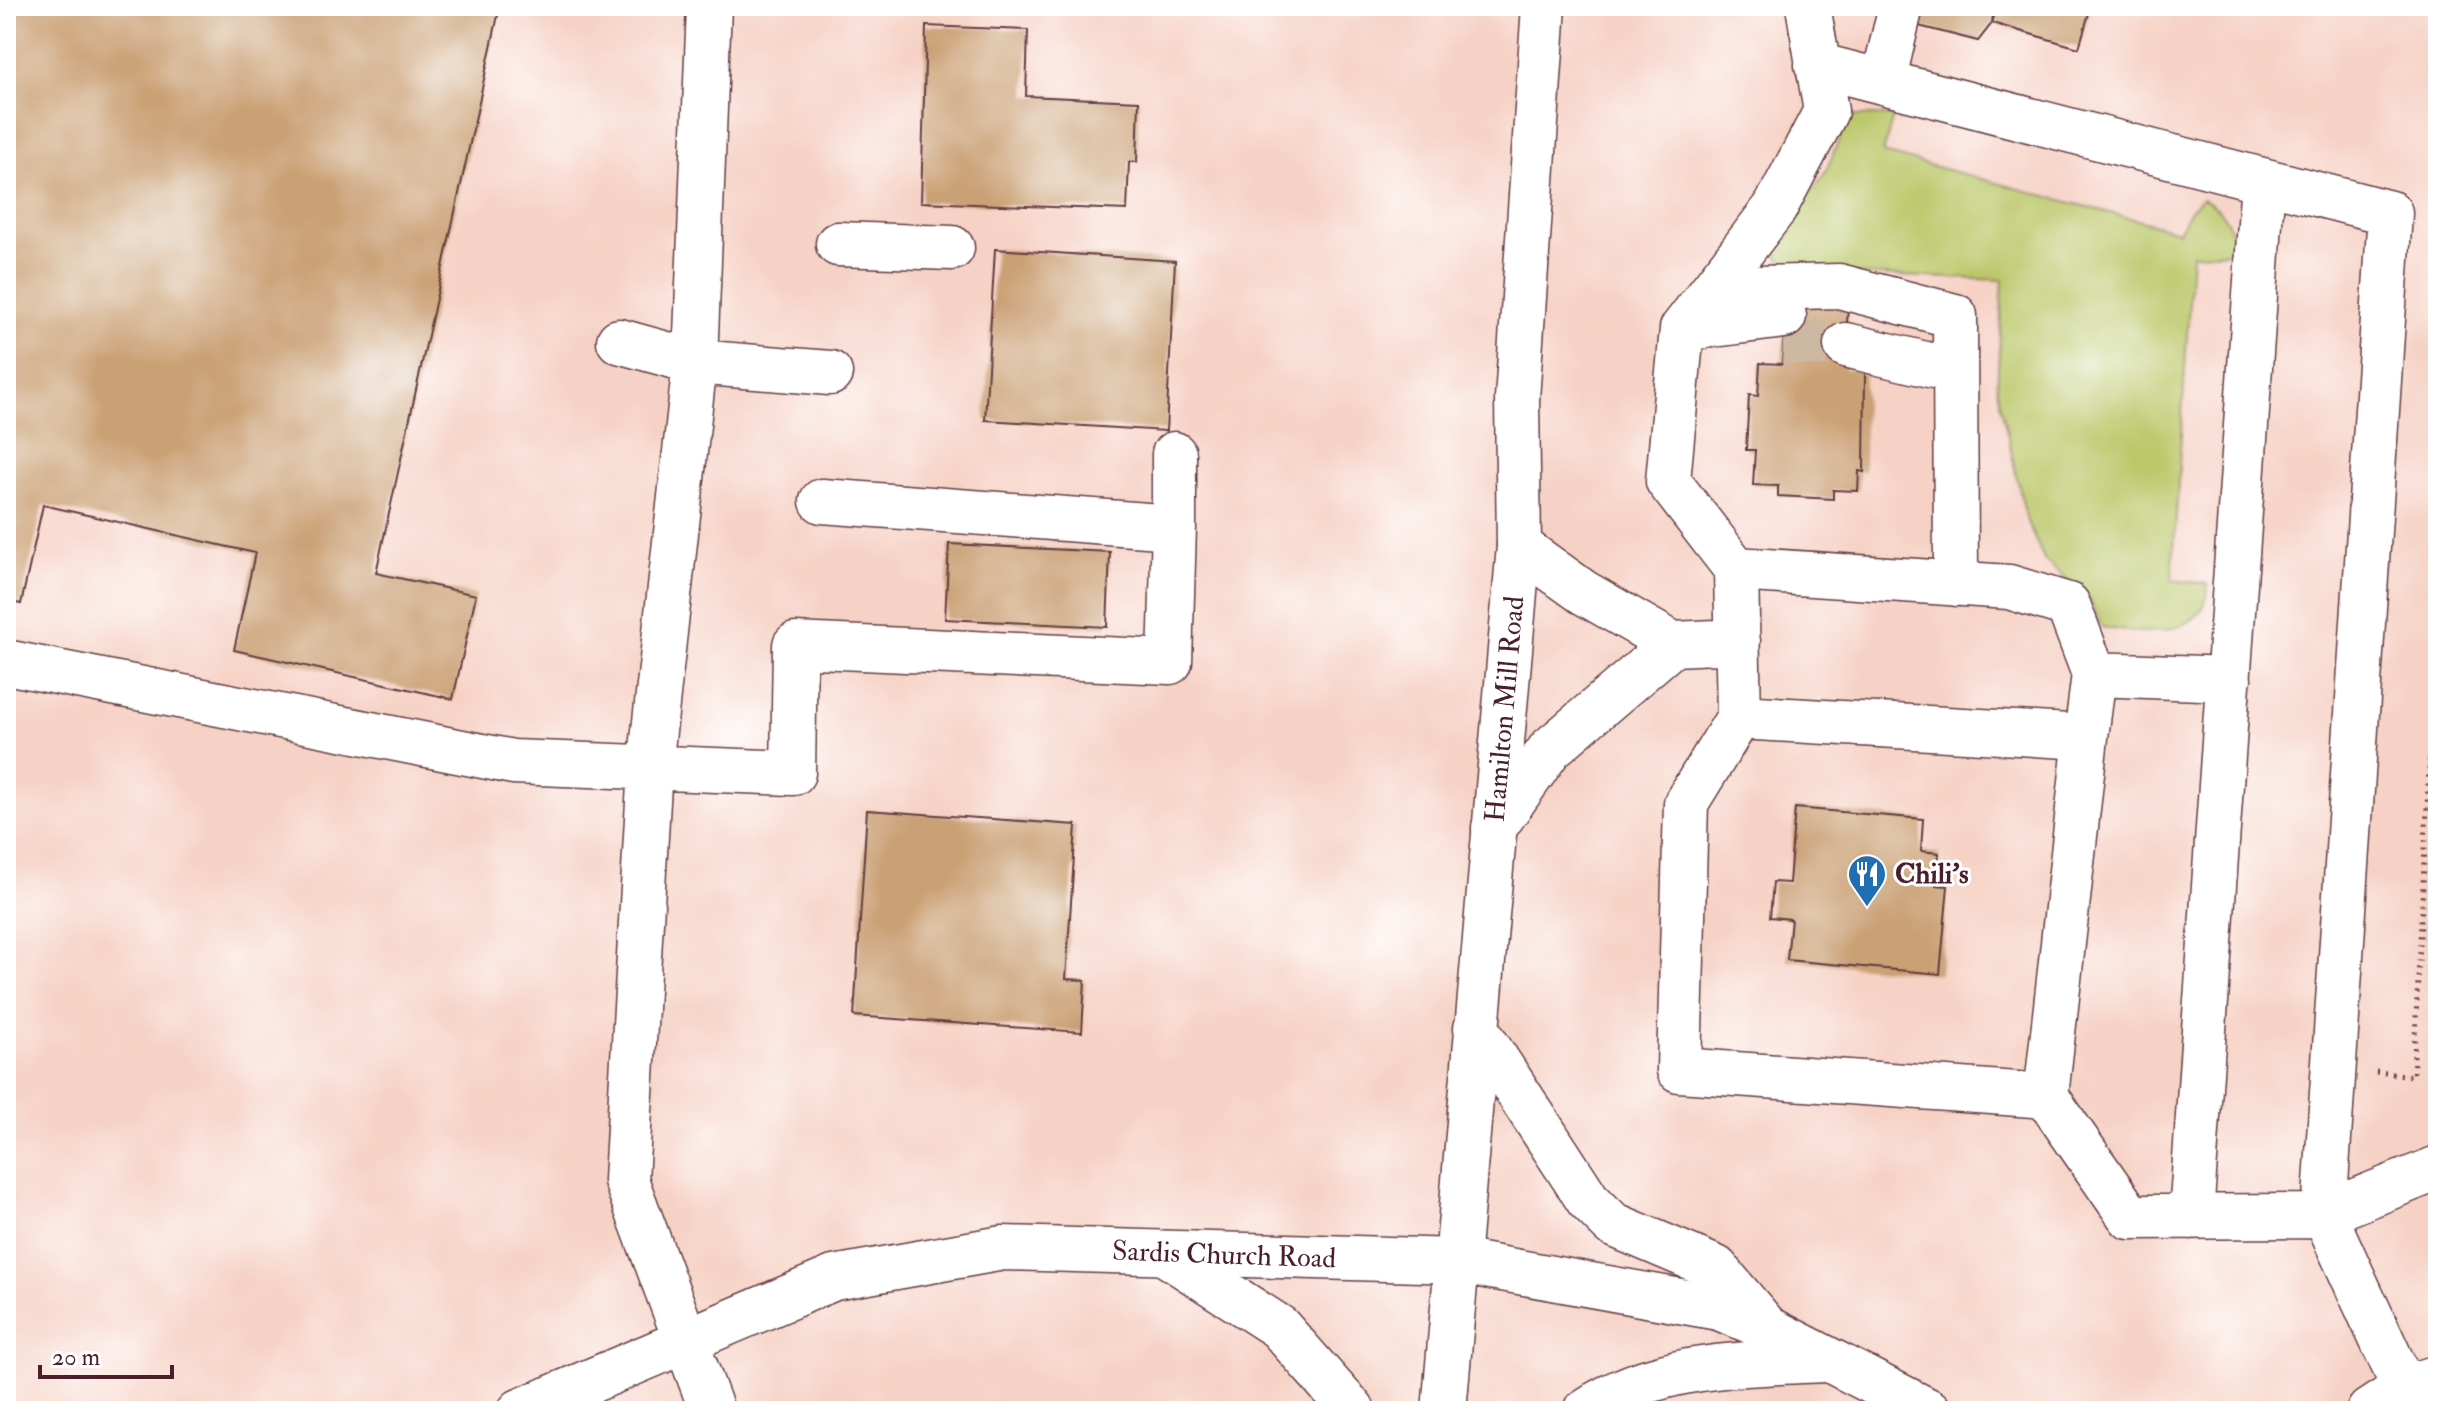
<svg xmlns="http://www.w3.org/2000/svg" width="2444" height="1417" font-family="'IM FELL Double Pica',serif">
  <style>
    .built { fill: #f6d1c5 }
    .green { fill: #bbc769; stroke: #82734a; stroke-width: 2 }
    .building { fill: #caa075 }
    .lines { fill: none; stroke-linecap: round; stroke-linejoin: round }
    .minor-tunnel { stroke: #cdb9a2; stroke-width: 44; stroke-dasharray: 44 22; stroke-linecap: butt }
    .minor-casing { stroke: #633c41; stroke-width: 47 }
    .major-casing { stroke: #633c41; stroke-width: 47 }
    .path { stroke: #633c41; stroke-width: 5; stroke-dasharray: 2 6; stroke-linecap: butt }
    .minor { stroke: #fff; stroke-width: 44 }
    .major { stroke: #fff; stroke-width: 44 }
    .labels { text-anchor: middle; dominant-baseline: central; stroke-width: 6; stroke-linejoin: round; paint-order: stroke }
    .street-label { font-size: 28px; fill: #4a1f2b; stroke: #fff }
    .poi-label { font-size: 28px; font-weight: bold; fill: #4a1f2b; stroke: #fff; text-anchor: start }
  </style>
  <rect width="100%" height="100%" fill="#fff"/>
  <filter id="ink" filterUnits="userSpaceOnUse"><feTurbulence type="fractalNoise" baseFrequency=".0125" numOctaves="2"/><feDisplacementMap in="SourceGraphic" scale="16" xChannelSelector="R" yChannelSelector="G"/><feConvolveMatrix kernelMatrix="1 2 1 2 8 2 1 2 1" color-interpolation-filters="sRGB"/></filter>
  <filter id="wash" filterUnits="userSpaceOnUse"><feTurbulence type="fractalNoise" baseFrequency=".006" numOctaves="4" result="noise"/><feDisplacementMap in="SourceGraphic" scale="32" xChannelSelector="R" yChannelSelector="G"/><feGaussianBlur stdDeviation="1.8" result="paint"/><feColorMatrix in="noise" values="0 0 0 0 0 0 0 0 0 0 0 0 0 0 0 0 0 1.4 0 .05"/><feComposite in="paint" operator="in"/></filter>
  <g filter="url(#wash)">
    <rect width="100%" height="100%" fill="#eee0c0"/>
    <path class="built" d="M6,6H2438V1408L2428,1411H6Z"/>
    <path class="green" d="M1852,116H1893L1883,153L2179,231L2191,208L2203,199C2223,209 2237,228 2229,252L2192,254L2172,580L2208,584C2209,638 2140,636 2102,627L2089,598L2045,561L2027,522L1997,389L2003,280L1798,272C1785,268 1775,261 1777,246C1779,227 1811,195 1822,178C1834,158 1837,136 1852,116Z"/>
    <g id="blocks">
      <path class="building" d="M6,6H500L376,573L476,595L453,699L234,650L255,553L43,505L21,604L6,601Z
        M1911,6H1994L1992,23L1978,41L1907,23Z
        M1997,6H2091L2079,48L1992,23Z
        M926,26L1028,30L1026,96L1139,101L1137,162H1129L1127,210L921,202Z
        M995,249L1175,261L1166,431L985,420Z
        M1786,299L1848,302L1845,369L1865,370L1864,472L1859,471L1858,491L1833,490V499L1778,496V486L1753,485L1755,450H1746L1749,395L1758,396L1760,363L1782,364Z
        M949,544L1110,552L1107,627L945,619Z
        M1795,808L1923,819L1921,851L1939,853L1936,885L1948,886L1940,974L1787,960L1791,919L1770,917L1773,882L1789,883Z
        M867,810L1076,825L1066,979L1085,980L1082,1032L854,1016Z"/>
    </g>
  </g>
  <g filter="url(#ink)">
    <use href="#blocks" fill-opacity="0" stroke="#633c41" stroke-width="2"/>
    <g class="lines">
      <path class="minor-tunnel" d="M1783,342L1846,345"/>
      <defs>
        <path id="minor" d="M709,6L695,362L650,767L626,1180L712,1411
          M1808,6L1826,111L1775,208L1682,329L1668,481L1736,569L1739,717L1686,803L1679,1070L2046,1096L2130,1217L2318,1216L2438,1168
          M1817,65L2390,213L2324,1214L2404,1388
          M1883,82L1901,6
          M838,244L952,248
          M1713,289L1839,286L1955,316L1956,584
          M1682,329L1784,316
          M619,341L695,362L830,373
          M1846,345L1955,371
          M1174,527V454
          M1519,546L1583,592L1673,644L1738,641
          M1736,569L2009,587L2068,605L2094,674
          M6,662L513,762L793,773L795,645L1170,662L1174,527L822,501
          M1739,717L2086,737L2094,674L2229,679
          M1494,828L1550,749L1673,644
          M2046,1096L2086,737
          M2191,1217L2263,180
          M520,1411L834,1278L1003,1248L1458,1261L1719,1308L1767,1328L1929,1411
          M2369,1411L2404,1388L2438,1377"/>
        <path id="major" d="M1476,1028L1588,1200L1612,1224L1716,1268L1767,1328
          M1164,1253L1279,1327L1353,1411
          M1444,1411L1519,546L1517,399L1544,6
          M1585,1411C1656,1363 1743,1364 1825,1360"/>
      </defs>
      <use href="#minor" class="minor-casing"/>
      <use href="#major" class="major-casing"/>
      <path class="path" d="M2436,456H2438
        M2376,1072L2413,1076L2430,749L2438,663"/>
      <use href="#minor" class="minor"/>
      <use href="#major" class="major"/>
    </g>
  </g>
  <defs>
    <symbol id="restaurant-pin" viewBox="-11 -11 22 30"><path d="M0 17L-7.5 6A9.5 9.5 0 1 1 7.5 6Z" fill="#1f6fb2" stroke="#fff"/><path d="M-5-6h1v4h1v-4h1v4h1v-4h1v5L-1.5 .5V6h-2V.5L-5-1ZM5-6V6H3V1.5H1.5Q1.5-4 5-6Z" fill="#fff"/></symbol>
  </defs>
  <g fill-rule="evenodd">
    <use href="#restaurant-pin" x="1845" y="852" width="44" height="60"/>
  </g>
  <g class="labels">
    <g class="street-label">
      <text transform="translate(1505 709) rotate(-85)">Hamilton Mill Road</text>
      <text transform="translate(1224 1255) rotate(2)">Sardis Church Road</text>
    </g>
    <g class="poi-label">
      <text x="1895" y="874">Chili's</text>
    </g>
  </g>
  <rect width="2444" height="1417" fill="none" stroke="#fff" stroke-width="32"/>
  <path d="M40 1365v12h132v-12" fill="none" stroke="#4a1f2b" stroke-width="4"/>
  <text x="52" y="1365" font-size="24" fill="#4a1f2b" stroke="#ffffff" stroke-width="6" paint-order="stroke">20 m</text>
</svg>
